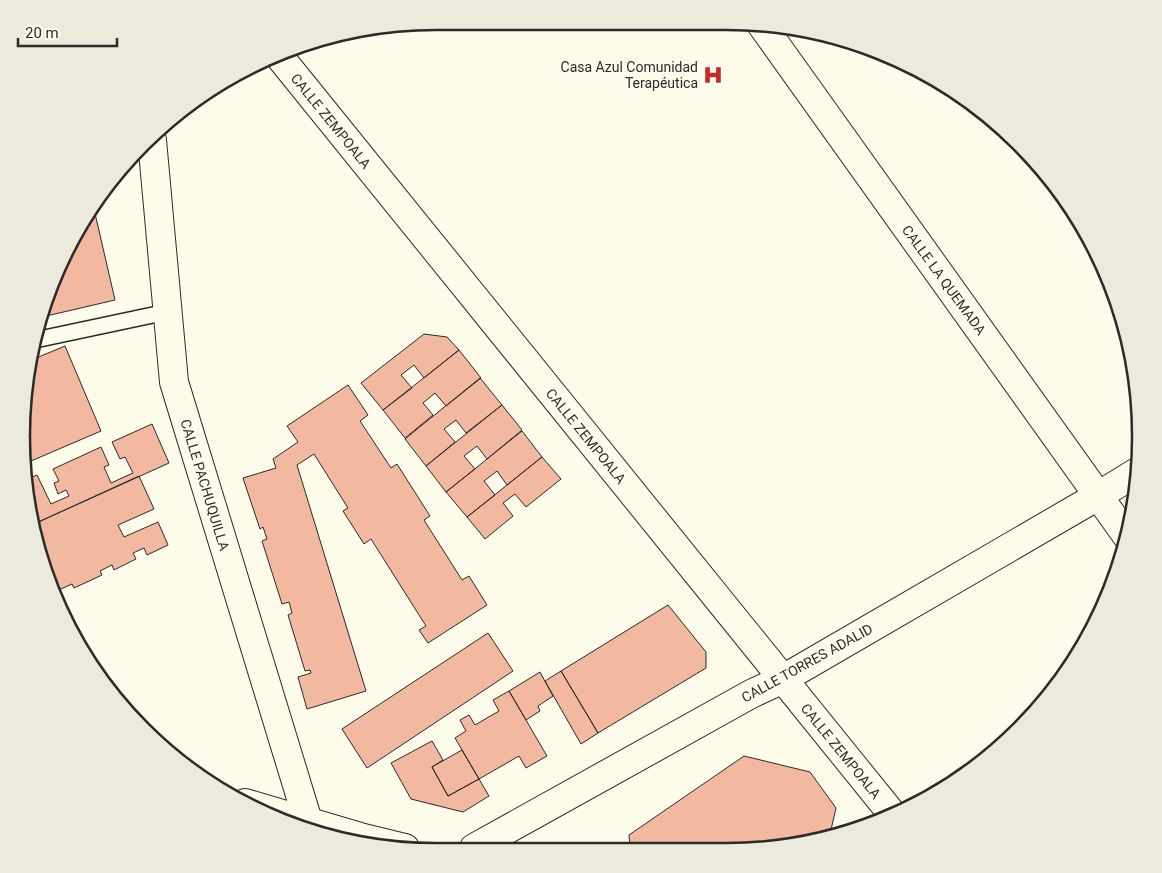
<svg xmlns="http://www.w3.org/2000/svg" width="1162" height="873" font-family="Roboto,sans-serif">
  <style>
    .building { fill: #f2b8a0; stroke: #2b2b2b }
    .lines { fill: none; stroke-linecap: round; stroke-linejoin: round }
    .lane-casing { stroke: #2b2b2b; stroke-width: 18 }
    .street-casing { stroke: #2b2b2b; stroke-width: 30 }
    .secondary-casing { stroke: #2b2b2b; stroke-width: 30 }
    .lane { stroke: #fdfbea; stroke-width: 15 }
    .street { stroke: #fdfbea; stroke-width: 28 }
    .secondary { stroke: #fdfbea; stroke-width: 28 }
    .labels { text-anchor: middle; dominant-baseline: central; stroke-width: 4; stroke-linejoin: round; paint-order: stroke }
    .poi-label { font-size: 14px; fill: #2b2b2b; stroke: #fdfbea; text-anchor: end }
    .street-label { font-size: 14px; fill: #2b2b2b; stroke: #fdfbea }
    .rim { fill: none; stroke: #2b2b2b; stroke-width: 2.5 }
  </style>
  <rect width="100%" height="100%" fill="#fdfbea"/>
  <path class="building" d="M94,209L115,300L42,317L64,253Z
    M424,334L447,337L459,350L424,378L414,365L401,375L412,388L383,410L361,383Z
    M65,346L101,431L24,464L22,459L29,361Z
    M459,350L481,378L446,406L435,393L423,403L433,415L405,438L383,410Z
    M480,378L502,405L466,433L456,420L444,429L455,442L426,466L405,439Z
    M348,385L368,415L360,421L391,468L397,464L430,516L424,520L462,580L469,576L487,605L428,643L419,630L426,626L371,539L364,544L343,511L348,508L314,454L297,465L366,691L307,709L298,677L311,673L310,670L305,671L288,615L292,613L289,602L282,604L262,541L267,539L263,527L260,529L243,478L276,468L273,459L298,442L287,426Z
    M502,405L522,430L487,459L477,446L464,456L475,469L446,492L426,466Z
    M152,424L169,463L34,524L25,480L37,475L51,504L69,496L66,490L58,494L54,483L59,481L53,469L101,447L109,465L104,467L111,483L133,473L125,457L120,459L112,442Z
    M522,431L542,457L507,485L497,471L484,481L495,495L467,517L446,492Z
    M542,457L561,479L526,507L515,494L503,503L513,516L485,539L467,517Z
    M139,476L154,509L118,525L124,537L158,522L168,545L147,555L144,548L133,553L136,559L114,570L112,565L100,571L102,575L74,588L72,584L54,592L43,570L34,524Z
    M668,605L706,652V668L598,733L561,671Z
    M488,633L513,671L367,768L342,729Z
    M561,671L598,733L581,744L545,681Z
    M540,672L553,696L538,706L540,711L526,720L509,691Z
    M509,691L547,756L526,768L519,756L479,779L455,738L466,731L460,720L469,715L475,725L499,711L493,700Z
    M432,741L443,760L432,767L448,796L479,779L489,796L463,812L411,799L391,763Z
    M462,750L479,779L448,796L432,767Z
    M744,756L810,772L836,808L830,834H832L779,848H630L629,835Z"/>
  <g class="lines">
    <defs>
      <path id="lane" d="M35,340L167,312"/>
      <path id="street" d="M761,24L1127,536
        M279,56L893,815
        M152,140L174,382L308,821
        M474,848L751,694L783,679L1098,496L1137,472"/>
      <path id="secondary" d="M245,803L360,837L405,848"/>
    </defs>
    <use href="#lane" class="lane-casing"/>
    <use href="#street" class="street-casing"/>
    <use href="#secondary" class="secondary-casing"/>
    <use href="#lane" class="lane"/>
    <use href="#street" class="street"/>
    <use href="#secondary" class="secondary"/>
  </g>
  <defs>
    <symbol id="hospital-bare" viewBox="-9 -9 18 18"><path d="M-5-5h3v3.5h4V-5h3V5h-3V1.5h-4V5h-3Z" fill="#c62828" stroke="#fdfbea" stroke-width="2.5" paint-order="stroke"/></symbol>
  </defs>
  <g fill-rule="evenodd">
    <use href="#hospital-bare" x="699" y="61" width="28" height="28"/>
  </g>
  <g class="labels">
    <g class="poi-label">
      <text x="698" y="67">Casa Azul Comunidad<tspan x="698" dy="16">Terapéutica</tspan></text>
    </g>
    <g class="street-label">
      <text transform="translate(331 121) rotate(51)">CALLE ZEMPOALA</text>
      <text transform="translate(944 280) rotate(54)">CALLE LA QUEMADA</text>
      <text transform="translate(586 436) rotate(51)">CALLE ZEMPOALA</text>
      <text transform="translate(205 485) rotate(73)">CALLE PACHUQUILLA</text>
      <text transform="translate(807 663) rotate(-29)">CALLE TORRES ADALID</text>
      <text transform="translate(841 751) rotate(51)">CALLE ZEMPOALA</text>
    </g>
  </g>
  <path d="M0 0H1162V873H0ZM436 30H726A406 406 0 0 1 1132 436V437A406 406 0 0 1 726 843H436A406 406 0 0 1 30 437V436A406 406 0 0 1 436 30Z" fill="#eceadb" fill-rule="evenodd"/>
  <path class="rim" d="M436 30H726A406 406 0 0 1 1132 436V437A406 406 0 0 1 726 843H436A406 406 0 0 1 30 437V436A406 406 0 0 1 436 30Z"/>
  <path d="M18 38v8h99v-8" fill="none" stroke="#2b2b2b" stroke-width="2.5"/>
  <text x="25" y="38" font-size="15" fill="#2b2b2b" stroke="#fdfbea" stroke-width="4" paint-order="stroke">20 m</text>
</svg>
